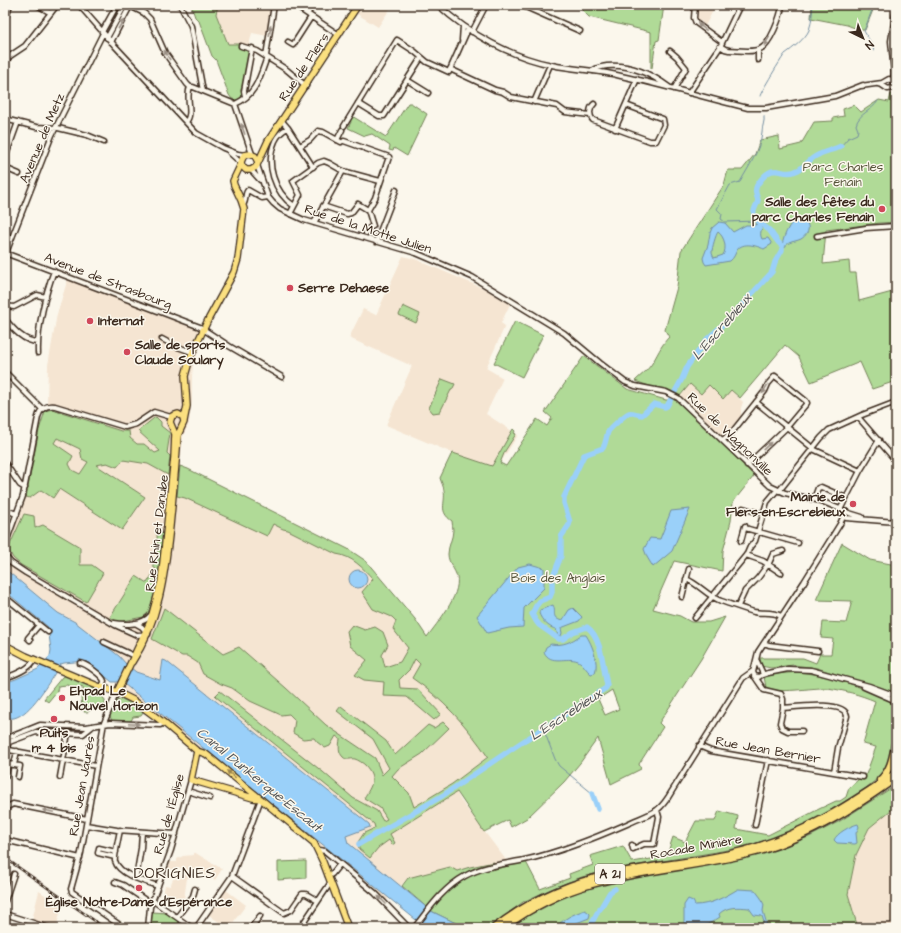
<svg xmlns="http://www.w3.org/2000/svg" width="901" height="933" font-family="'Architects Daughter',sans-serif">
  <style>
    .built { fill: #f5e5d2 }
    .green { fill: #b0da97; stroke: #76825a; fill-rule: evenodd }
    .water { fill: #9ad0f9; stroke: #748ea1; fill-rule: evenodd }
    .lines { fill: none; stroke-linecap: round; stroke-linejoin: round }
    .stream { stroke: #748ea1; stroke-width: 1 }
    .river { stroke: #9ad0f9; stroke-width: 5.5 }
    .minor-casing { stroke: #3b2a1e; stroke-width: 7 }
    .major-casing { stroke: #3b2a1e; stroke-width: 8 }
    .highway-casing { stroke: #3b2a1e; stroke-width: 9 }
    .minor { stroke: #fbf7ec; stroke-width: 4 }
    .major { stroke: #fbe080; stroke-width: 5.5 }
    .highway { stroke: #fbe080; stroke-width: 6 }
    .rail-casing { stroke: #3b2a1e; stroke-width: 2.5 }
    .rail { stroke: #fbf7ec; stroke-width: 1; stroke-dasharray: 3; stroke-linecap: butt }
    .oneway { fill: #9b9085 }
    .oneway2 { fill: #9b854f }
    .poi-dot { fill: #d1495b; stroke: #fbf7ec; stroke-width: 1.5 }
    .labels { text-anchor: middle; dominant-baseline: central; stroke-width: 3; stroke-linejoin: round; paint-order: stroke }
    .shield { fill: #fbf7ec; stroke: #75685c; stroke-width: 1 }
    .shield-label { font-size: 12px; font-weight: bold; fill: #3b2a1e }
    .street-label { font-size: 13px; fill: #3b2a1e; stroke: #fbf7ec }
    .park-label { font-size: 13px; fill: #58563c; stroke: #fbf7ec }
    .poi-label { font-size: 13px; font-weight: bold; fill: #3b2a1e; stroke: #fbf7ec; text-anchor: start }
    .water-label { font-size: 14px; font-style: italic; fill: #535455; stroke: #fbf7ec }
    .quarter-label { font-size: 15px; letter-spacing: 1px; fill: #3b2a1e; stroke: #fbf7ec }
  </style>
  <rect width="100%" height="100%" fill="#fbf7ec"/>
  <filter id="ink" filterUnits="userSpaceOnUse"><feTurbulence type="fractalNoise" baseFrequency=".025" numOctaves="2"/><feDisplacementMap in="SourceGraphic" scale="8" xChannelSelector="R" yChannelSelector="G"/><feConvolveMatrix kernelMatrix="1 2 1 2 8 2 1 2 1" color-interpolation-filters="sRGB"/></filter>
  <g filter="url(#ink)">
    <path class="built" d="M218,5H273L268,36L252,33L249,45H228L216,14Z
      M363,5H391L390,9L378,27L357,14Z
      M697,5L703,6L704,5H716L705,26L702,24V22L696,20Z
      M403,256L415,259L487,290L510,304L501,323L505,326L486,368L503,378L486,414L518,435L495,471L386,425L412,366L349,338L363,309L376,315Z
      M69,275L200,326L205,333L193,365L192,376V401L189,423L183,436L180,466L360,565L427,638L493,753L452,784L461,801L506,860L470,867L457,871L408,878L384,903L231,771L133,697L60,637L5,589V551L26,497L39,430L47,404L48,365L57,314Z
      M690,384L709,385L731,390L743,402L741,408V416L720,441L677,401Z
      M896,806V928H858L848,894L856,855L869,828Z
      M194,852L222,869L215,880L205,876L187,878L184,899L163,896L165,885L170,886L173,879L181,878V868L167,870L170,862H177V859L183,856L194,855Z
      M226,890L246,905L229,928H227L209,915Z
      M39,891L62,906L56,928L32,920Z"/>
    <path class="green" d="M191,5H218L216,14L228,44H241V49L250,50L242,97L237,100L232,99L229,95L216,60L212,56L199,21L195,17Z
      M577,5H664L659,40L656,41L652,68L651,69V32L589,17Z
      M812,5H875L865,30H860L847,25L811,18Z
      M894,91H896V222L880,223L826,230L823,264L849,261L850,273H856L859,301L896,291V372L894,373L896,381L872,389L860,362L811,382L799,357L785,345L740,398L731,390L723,399L709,385L701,394L690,384L679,397L675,395L635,381C640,376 647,371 651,365C657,356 661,345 669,337L665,330L677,287L681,251L724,185L728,170H742L755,154L760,140L779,136L780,149L801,144L814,122L833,121V118L844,116L843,109L854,105L861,112L879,100L889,102L891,94H892Z
      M408,103H411L427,114L407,156L394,148L393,151L389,150L390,146L372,134L365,136L348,128L351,122L350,120L352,116L386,137Z
      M403,306L420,314L416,323L399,315Z
      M515,321L543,335L522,377L494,363Z
      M584,356L627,389L666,400H671L672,399L677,401L720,441L754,476L733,502L731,521L723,551L722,571L674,561L653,609L680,616L691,622H709L725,617L701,659L659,723L663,727L639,764L641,769L611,784L598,738L580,763L564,782L527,818L511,827L508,820L484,832L457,792L390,834L395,843L392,845L389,840L378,848L370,858L359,849L358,842L364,833L375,828L374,824L215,696L220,691L323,772L353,798L377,811L383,821L387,819L380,808L364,798C372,785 377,778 365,765C363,763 358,760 355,759C350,758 347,761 343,757C338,752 339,746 340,739L336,736L330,746L325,748L317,742L314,738L303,739L293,733L295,720L289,714L281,715L250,701L232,688L221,684L203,674L198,663L187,656H182L152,639L164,608L223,654L239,647L286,688L326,725L375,758L382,775L389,768L373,739L337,711L341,706L386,741L395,755L428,725L434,728L443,722L449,728L422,754L398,769L392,776L409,793L414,807L452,784L488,757C468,727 442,698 412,678L420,664L415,659L410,669L399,680L400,688L418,689L441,714L434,720L407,697L383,696L384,682L364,680L355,675L367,660L350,646L347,631L352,625L365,630L375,627L383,632L388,645L382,655L385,667L400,662L408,648L393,629L396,621L392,617L373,609L362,592L373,579C363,568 352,556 336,554L288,530L283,529L273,524L267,536L185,498L177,496L180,466L188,469L348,549L366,561L415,619L427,637C437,623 461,596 457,577C455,569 448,563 448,554C448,546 453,538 453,530C453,527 452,524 452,521C438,511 446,504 444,491C444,487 441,482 440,478L451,455L453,453L492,466L513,429L515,431L514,433L516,434L505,451L500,463L506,466L537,419L547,426L552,418L545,412ZM612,690L619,709L605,715L598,699Z
      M442,379L455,384L452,390H451L440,412L433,413L429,408Z
      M52,409L121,431H129L130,438L137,444H144L155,453L160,451L138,431L154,418L156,417L161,422V426L170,433L167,453L170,456L168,475L148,464L123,460L117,467L107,463L96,465L145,497L122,530L59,489L53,498L41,490L30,498L26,497L39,430L45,411ZM57,438L80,449L82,459L88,462L80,474L72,470L69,464L73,456L54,443Z
      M24,514L34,516L35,528L43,525L80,547V565H92L103,573L86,602L21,565L13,558L8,549Z
      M162,533L164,535L160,578L148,613L143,617L118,622L110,617L136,576L147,583L156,569L152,566L158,558L157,534Z
      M842,543L870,560L896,565V695L882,689L817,668L793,665L771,668L761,666L760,658H803L816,663L820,654H831L833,639L821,638L823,622L846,623L852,601L816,600Z
      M799,672C826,675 852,683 877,695C884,698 891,700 896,706V725L894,737H896V767L882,775L866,788L815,820L792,831L764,841L734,849L616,869L582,877L551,889L523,902L489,928H466L431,911L402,886L408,878L450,867L457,871L470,867L494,862L495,869L526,862L540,889L570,878L569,874L593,865L590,856L623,846L632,862L651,859L670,853L669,849L673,837L685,842L696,821H715L719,811L738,816L736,829L768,835L819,809L836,801H840L846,797L849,788L859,779L864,780L876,747L863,744L875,701C861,695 843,690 827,688C813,687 776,695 766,687L764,677L776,674Z
      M65,675L99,688L105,701V706H95L88,712H84V709H82L81,697L83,696V687L81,686L80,690L67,685L58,686L57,691L48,702L44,699L62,677Z
      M122,699L130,703L143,713L141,716L133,717L131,721H112L110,716L117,701Z
      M896,785V806L869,828L856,855L848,894L858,928H510L526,917L562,898L597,885L754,855L809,837L840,821Z
      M306,861V878L278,880V862Z
      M152,912L167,913L189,928H151Z"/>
    <path class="water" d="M799,217C810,221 812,232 801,239C797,241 793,241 789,243C786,244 785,248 782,250C781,241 789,221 799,217Z
      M719,222L725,223L733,232L746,225H755L760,222L762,225C762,231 759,233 762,239L768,238L772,244L764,249C757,246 743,241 737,250C735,254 734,258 730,261L706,265L704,262L703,258L708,245L710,233L712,228ZM718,232C725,237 727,249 723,255L714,258C713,255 712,255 712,252C712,248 716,234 718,232Z
      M690,509L672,551L653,567L647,557L644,549L650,538L660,539L671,511Z
      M530,564L544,568V588L524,608L523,627L509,628L487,633L477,616L518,567Z
      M5,569L58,613L75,622L119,656L126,664L136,672L160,680L163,660L166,661L369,824L370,827L346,836L348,843L431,911L466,928H426L124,684L119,682H112L89,663L85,661L64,663L61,664C51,678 34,710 17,717C13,719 9,718 5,718V683L16,679L38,669L50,656L51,650L48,627L5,591Z
      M349 579a9 9 0 1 1 18 0a9 9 0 1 1-18 0Z
      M553,605C557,613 550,617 562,621L569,610L573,608L582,617L579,621L561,628L562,633L561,636H558L556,629C549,628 541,620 539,613L540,610Z
      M581,635H586C592,644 599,662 595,673L591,674C586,670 583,663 578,661C566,656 551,666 544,652L546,647L551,644C563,646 571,642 581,635Z
      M858,824L859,827L856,833L857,843L855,844L837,843L834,840C837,833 850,826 858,824Z
      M738,889L755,890L761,898L764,905L763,911L768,928H756L764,922L762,916L754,915L749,908C738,907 727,906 719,914L720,917C709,924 697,932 684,925V905L688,899L693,901L695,905C710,905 725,897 738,889Z
      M585,910L588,912L590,914L589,918L564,928H555C563,919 573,914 585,910Z"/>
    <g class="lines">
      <path class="stream" d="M874,51L871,43L864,31L874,5
        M760,96C760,93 783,56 785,54C792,49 806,38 809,30C812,22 812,13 813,5
        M841,146L848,138L857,134L858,130L856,125C859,113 872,111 878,101
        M755,225L759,221L725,222L721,219L722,214L717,209L730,185L740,182C749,166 760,151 762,132C762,126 765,122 764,116
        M543,728L555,759L559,766L592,793"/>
      <path class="river" d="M592,793L598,809
        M359,844L442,796L519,744L606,688L607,685C603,668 602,637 587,627L573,632L563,639H559L539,625L536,621L532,614L536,606L540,601L550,597L552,592V579L561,556V537L569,525L570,522L564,503V497L584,455L603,448C606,443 606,437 608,432C609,429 627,413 629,413C633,412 638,415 642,415L654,404L665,407L667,406L682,379L687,367L707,339L727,321L772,272L775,262L782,250V246C776,241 774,236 770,231C765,226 756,222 754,215C752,210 757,206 758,200C755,192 754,188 760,181C776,160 781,179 798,170C806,166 810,158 818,155C825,151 834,150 841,146
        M600,909L610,892L615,889
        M589,928L597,913"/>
      <defs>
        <path id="minor" d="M37,5L51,13
          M79,5L115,46L196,133L223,148L238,154L245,155
          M128,5L144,13L150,19L165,53L187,84L190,87H193L203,91
          M180,5L191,26L203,91L235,104
          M294,5L339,35
          M438,5C469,34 511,57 552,65C575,70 599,70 621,76C664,85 706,98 748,108H766L835,96L863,85
          M521,5L580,31
          M695,5L694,18L696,23L722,42
          M142,12L145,5
          M307,13L315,5
          M5,19L10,5
          M102,32L117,5
          M472,32L486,5
          M107,38L125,5
          M462,40L463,26
          M111,42L130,6
          M288,42L293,45L311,17
          M241,46L257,51L287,70L306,86
          M720,46L725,49L729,50C738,50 752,53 760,49C770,45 781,16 782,5
          M670,51L677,57L686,68L674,89
          M266,56L274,5
          M758,60V50
          M5,63L10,56L25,46L57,5
          M450,69L495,90L503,92L511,97L557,106L565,112L590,115
          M593,71C597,67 602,67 607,66C630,64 650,73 669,87
          M407,80L428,93
          M893,81L894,73L891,41L896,9
          M878,84L882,85L888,89L896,87
          M861,86L882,83L889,79L896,84
          M689,93L720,47L740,5
          M245,97L244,91L252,48
          M534,102L550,65
          M358,103L379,116H384L421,58
          M235,104C256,95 260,77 267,57
          M235,104L252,154
          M594,104C589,108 589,116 593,120L650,141H656L664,125L663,119L626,105
          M5,119L36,127L58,128L87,135L104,142
          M282,121L288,128L313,167
          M186,122C194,113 185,98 190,87
          M344,126L397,40L414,51L427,62L449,72L468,29
          M288,128C281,131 278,135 275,141C265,164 274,192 294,206
          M615,129L637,79
          M337,140L342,130
          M344,141L389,157L375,198L368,210
          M300,146L310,140L318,131L323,132L341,142
          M230,153L241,163
          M5,158L18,122
          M257,165L268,197L273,203L280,209L304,220L416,253L472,277L564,333L600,363L625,382L635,386L666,392L678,398L770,486L785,493L821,501L847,512
          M5,168L19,174
          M251,170L260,180
          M243,205C247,200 244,194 248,190L262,198L268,197
          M323,206L347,214L351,213L358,204L368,210
          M368,210L373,226
          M290,214L300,195L293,181L318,163L324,161L329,163L343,171L380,181
          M314,223L343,171
          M366,233L368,229L373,226
          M817,236L866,228L896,226
          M376,242L396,190
          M5,253L200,327L229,346L282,377
          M6,253L52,135L103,33
          M5,306L14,307L37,295L46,297
          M5,319C13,329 24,342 38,342
          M162,339L175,346L192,352
          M38,353C37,329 45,294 54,271
          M5,372L42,409
          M756,402L815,450L860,471L840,510
          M858,417L896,461
          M722,440L729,436L765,391L768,384L775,376L806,401L807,403L787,427L747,465
          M5,463L20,485L25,488
          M860,471L879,440
          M779,491L821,438L829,430L862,415L896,402
          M814,499L818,488L821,487L846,498
          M743,508L763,514
          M5,510L17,514
          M849,513L862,517
          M846,518L896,522
          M745,528L798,543
          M741,541L745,526
          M5,545L23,496L38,417C40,409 46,405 55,406L125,427L136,424L154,412L171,417
          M746,555L763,561L781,573
          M5,556L11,563L26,573L115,625L137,635L148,634L142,627L135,623
          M686,579C699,584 707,596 721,601C730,604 744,609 754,612C763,614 772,611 781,616
          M5,597L48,632
          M682,597L689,569
          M738,606L745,591L758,578L769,563L773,554L779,552L783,551
          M695,618L747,554L750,547L755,541L767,502L777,490
          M114,623C125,625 143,625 151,615
          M30,640L28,638L39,625
          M104,642L134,656
          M764,643L769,645L818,651
          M80,663C85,663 103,676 104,681C104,683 102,687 102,688
          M762,675L768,673L788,669L811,670L869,686L896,696
          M754,676L759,677L763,674L757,661
          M755,677L753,672L758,652L804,582L840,524L845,513L847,512
          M755,677L764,690L781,694L783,699V708C796,707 845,700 847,716L838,748L834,772
          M5,678C14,675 30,669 34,660
          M864,687L896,701
          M116,694L104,723L81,853L71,889L72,892L124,928
          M783,708L780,723L782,728L788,731H802
          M93,726L83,734L36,732L9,742L7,747L9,750L96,766
          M5,739L40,725L86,727L110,723L160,725L164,723
          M699,746L711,751L863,777
          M14,765L17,751
          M6,775L8,764L20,766L18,777
          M60,777L68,733
          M188,791L210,798
          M5,817L7,807L13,804L87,819
          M86,825L117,830L176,834
          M755,825L768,760
          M120,830C119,836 114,857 115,861C119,875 146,882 158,886
          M5,840L80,858
          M632,845L633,849L644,844H654L659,817L657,810
          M319,850L325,851L375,893L409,928
          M115,857L98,853L99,848L116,852
          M232,876L284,913L291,910L302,894H306L318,901
          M328,876L332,874L340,864
          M136,878L141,848L142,832
          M115,882L123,885L151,904
          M152,900L192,928
          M5,901L14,874
          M5,914L49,928
          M177,917L193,896L195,889
          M148,928L150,907L171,850L191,780
          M196,928L232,876L261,799
          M251,928L260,916
          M300,928L331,882
          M414,928C429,909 443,888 465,876C485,865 508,864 529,859C563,851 595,838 627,824C637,819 648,816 657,810C664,805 668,798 672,791L743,678L753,671"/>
        <path id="major" d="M258,162L255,156L250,154L244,155L241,162L242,166L246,170H251L256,167L268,141L358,5
          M184,421L187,406L185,376L190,358L208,320L234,272L238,259L244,209L241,200L234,185L233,181L241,164
          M5,645L26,656L100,687
          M97,686L117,692L133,700L164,723L197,751L206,754L314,843L323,862L348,928
          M116,694L150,622L161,582L174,458L175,434L170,422L172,416L178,414L183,417L184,422L178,435C176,466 173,496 170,526C165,575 159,621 132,662
          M197,751L191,780L253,798L261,799"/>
        <path id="highway" d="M894,700L896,702
          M880,780C892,769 893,755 896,740
          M494,928C529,901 569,883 612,874C655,865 700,862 743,851C803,835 846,807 896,773
          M503,928C530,908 559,893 592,884C648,868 707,866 763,850C812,835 855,807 896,778"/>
      </defs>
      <use href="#minor" class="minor-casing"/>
      <use href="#major" class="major-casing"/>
      <use href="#highway" class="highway-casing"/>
      <use href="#minor" class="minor"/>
      <use href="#major" class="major"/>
      <use href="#highway" class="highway"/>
      <defs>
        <path id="rail" d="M5,858L105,928"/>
      </defs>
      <use href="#rail" class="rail-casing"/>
      <use href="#rail" class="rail"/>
    </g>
    <defs><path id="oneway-solid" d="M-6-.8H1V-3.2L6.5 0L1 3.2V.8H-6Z"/></defs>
    <g class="oneway">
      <use href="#oneway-solid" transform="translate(121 24) rotate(-61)"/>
      <use href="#oneway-solid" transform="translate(702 27) rotate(-142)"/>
      <use href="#oneway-solid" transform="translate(270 31) rotate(-81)"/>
      <use href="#oneway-solid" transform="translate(767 41) rotate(120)"/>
      <use href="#oneway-solid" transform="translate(167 55) rotate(-121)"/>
      <use href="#oneway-solid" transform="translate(243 129) rotate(-109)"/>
      <use href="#oneway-solid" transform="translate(765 389) rotate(121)"/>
      <use href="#oneway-solid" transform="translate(767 446) rotate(-44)"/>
      <use href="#oneway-solid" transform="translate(134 724) rotate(3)"/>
      <use href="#oneway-solid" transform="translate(48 811) rotate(-168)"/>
      <use href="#oneway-solid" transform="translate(382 900) rotate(-135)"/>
    </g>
    <use class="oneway2" href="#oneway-solid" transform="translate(231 774) rotate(-141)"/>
  </g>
  <g class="poi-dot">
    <circle cx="882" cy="209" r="4"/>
    <circle cx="290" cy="288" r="4"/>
    <circle cx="90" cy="321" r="4"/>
    <circle cx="127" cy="352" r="4"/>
    <circle cx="853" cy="504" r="4"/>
    <circle cx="62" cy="698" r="4"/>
    <circle cx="54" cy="719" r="4"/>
    <circle cx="139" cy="888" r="4"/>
  </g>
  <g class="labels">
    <rect class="shield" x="595" y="864" width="30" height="20" rx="3"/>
    <g class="shield-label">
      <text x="610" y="874">A 21</text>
    </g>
    <g class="street-label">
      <text transform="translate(304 67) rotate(-56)">Rue de Flers</text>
      <text transform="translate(42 138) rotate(-67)">Avenue de Metz</text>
      <text transform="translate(368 229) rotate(18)">Rue de la Motte Julien</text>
      <text transform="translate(108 281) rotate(21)">Avenue de Strasbourg</text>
      <text transform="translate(730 434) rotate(44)">Rue de Wagnonville</text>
      <text transform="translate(157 533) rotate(-83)">Rue Rhin et Danube</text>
      <text transform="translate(768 750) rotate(10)">Rue Jean Bernier</text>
      <text transform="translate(82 786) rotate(-80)">Rue Jean Jaurès</text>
      <text transform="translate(169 814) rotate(-74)">Rue de l'Église</text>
      <text transform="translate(696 847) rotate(-10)">Rocade Minière</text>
    </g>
    <g class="park-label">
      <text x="843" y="167">Parc Charles<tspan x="843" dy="15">Fenain</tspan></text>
      <text x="558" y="578">Bois des Anglais</text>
    </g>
    <g class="poi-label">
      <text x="874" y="202" text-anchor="end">Salle des fêtes du<tspan x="874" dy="15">parc Charles Fenain</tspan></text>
      <text x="298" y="288">Serre Dehaese</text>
      <text x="98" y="321">Internat</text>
      <text x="135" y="345">Salle de sports<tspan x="135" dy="15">Claude Soulary</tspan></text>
      <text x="845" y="497" text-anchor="end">Mairie de<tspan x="845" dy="15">Flers-en-Escrebieux</tspan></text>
      <text x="70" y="691">Ehpad Le<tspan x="70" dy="15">Nouvel Horizon</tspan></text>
      <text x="54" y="733" text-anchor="middle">Puits<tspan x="54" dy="15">n° 4 bis</tspan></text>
      <text x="139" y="902" text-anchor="middle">Église Notre-Dame d'Espérance</text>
    </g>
    <g class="water-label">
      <text transform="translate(722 327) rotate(-49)">L'Escrebieux</text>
      <text transform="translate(566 715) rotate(-33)">L'Escrebieux</text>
      <text transform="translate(259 780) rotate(39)">Canal Dunkerque-Escaut</text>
    </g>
    <g class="quarter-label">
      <text x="175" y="873">DORIGNIES</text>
    </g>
  </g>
  <rect width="901" height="933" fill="none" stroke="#fbf7ec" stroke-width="20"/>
  <rect x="10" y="10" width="881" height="913" fill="none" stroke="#3b2a1e" stroke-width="1.5" filter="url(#ink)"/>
  <g transform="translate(863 38) rotate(137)" stroke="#fbf7ec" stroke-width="3" paint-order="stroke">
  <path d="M0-3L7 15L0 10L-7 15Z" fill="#3b2a1e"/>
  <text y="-6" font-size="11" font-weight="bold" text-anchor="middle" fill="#3b2a1e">N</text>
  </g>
</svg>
